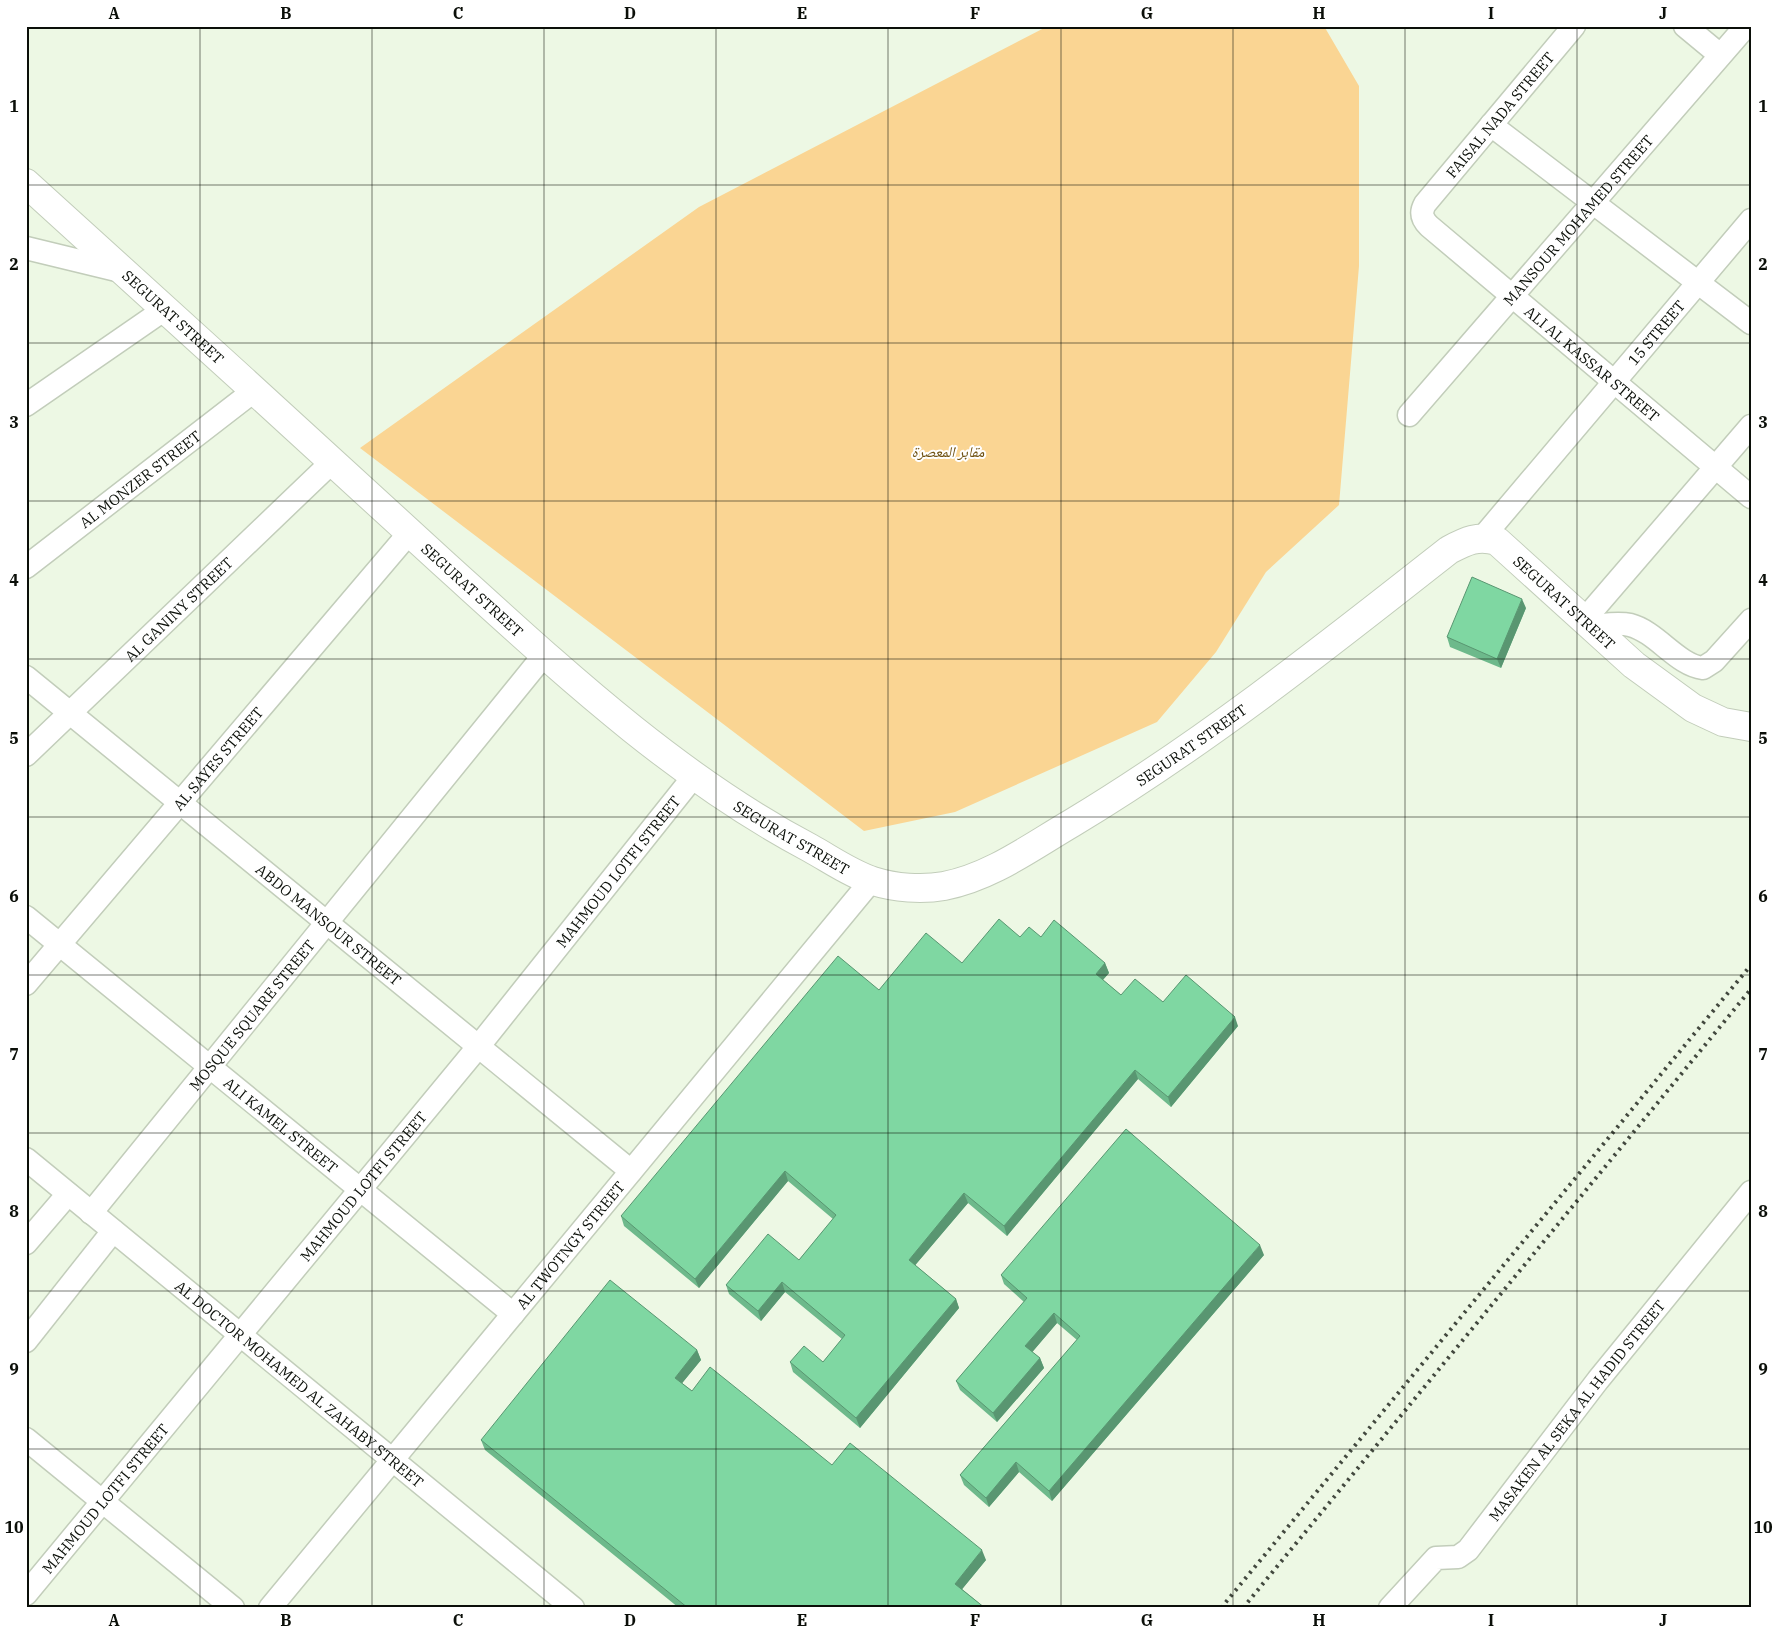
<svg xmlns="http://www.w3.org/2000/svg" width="1777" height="1634" font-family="'IBM Plex Serif','Noto Naskh Arabic',serif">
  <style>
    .green { fill: #fad593 }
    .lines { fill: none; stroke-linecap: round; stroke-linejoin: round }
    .minor-casing { stroke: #c2cdba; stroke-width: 25 }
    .tertiary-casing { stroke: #c2cdba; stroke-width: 30 }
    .minor { stroke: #fff; stroke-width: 22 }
    .tertiary { stroke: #fff; stroke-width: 28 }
    .rail { stroke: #42483e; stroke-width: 4; stroke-dasharray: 2.5 5; stroke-linecap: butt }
    .wall { fill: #6db98b }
    .shaded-wall { fill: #599671 }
    .building { fill: #7fd7a2; stroke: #599671 }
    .grid { fill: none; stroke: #0b0f09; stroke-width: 1; stroke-opacity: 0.55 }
    .labels { text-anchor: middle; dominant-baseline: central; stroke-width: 4; stroke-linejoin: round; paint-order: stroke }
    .street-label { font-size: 15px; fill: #0b0f09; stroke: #fff }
    .park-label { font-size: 15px; font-style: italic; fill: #6f5111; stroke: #fff }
    .neatline { fill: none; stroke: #0b0f09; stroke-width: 2 }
    .grid-label { font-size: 16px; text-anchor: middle; font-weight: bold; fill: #0b0f09 }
  </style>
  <rect width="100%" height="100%" fill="#edf8e4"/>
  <path class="green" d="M1048,26H1324L1359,86V266L1339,505L1266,572L1216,652L1157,722L955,812L864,831L360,448L699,207Z"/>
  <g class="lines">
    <defs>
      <g id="minor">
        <path id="s1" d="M1574,26L1425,204C1420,213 1422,219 1429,226L1751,497"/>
        <path d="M1685,26L1720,55"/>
        <path d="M1491,125L1751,323"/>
        <path d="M26,248L125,272"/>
        <path d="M26,405L165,309"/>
        <path id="s2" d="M1409,415L1746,26"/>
        <path id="s3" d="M1483,537L1751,220"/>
        <path id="s4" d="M26,567L255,390"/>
        <path d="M1585,619L1751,426"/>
        <path d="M1592,626C1604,625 1618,622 1630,625C1657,632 1677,665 1703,668L1714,661L1751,620"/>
        <path id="s5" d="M26,677L631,1171"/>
        <path id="s6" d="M26,755L332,462"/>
        <path id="s7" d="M26,917L513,1314"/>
        <path id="s8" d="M26,984L410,532"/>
        <path id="s9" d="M26,1159L573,1608"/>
        <path id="s10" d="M91,1213L544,655"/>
        <path d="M26,1243L68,1194"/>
        <path d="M26,1341L113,1231"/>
        <path d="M26,1439L233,1608"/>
        <path id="s11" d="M26,1594L478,1047L694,776"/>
        <path id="s12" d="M270,1608L871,881"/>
        <path id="s13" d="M1390,1608L1436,1558L1458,1557L1468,1550L1598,1380L1751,1192"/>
      </g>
      <g id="tertiary">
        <path id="s14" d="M26,183C166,309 304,436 443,563C558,667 672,775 810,848C830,859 851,874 873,881C895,888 922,890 944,886C991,877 1031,847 1072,823C1205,743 1327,646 1449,550C1466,541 1478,535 1497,541L1634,665L1693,708L1723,722L1751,727"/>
      </g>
    </defs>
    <use href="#minor" class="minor-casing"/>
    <use href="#tertiary" class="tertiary-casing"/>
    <use href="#minor" class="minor"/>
    <use href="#tertiary" class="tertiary"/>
    <path class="rail" d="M1221,1608L1751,965
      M1243,1608L1751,989"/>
  </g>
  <path class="wall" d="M1526,608L1501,668L1450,647L1447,637Z
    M1020,937H1041L1105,963L1109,973L1103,980L1121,995L1163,1002L1238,1026L1171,1107L1138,1079L1007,1236L968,1203L915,1265L956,1299L959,1308L860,1428L793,1372L790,1362H823L842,1339L785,1292L761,1321L729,1294L726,1285L799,1260L833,1219L788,1181L699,1288L624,1226L621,1216L879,990L962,963Z
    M1264,1255L1052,1501L1019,1472L989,1507L964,1485L960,1475L1077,1340L1057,1323L1032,1352L1040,1358L1044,1368L997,1422L960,1390L956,1381L1024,1302L1004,1284L1001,1275Z
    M697,1350L701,1360L682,1383L692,1391L832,1465L986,1560L962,1589L985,1608H679L485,1450L481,1440Z"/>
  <path class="shaded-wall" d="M1522,599L1526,608L1501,668L1497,659Z
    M1105,963L1109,973L1099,984L1096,974Z
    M1235,1017L1238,1026L1171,1107L1168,1097Z
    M1135,1070L1138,1079L1007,1236L1004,1226Z
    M785,1171L788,1181L699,1288L695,1279Z
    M964,1193L968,1203L912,1269L909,1260Z
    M1260,1245L1264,1255L1052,1501L1049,1491Z
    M782,1282L785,1292L761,1321L758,1311Z
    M956,1299L959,1308L860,1428L856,1418Z
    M1054,1313L1057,1323L1029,1356L1025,1346Z
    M697,1350L701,1360L679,1387L675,1378Z
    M1040,1358L1044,1368L997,1422L993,1413Z
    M1016,1462L1019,1472L989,1507L986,1498Z
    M982,1550L986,1560L959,1593L955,1584Z"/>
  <path class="building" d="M1472,577L1522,599L1497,659L1447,637Z
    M999,919L1020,937L1029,927L1041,937L1054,920L1105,963L1096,974L1121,995L1135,979L1163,1002L1186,975L1235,1017L1168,1097L1135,1070L1004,1226L964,1193L909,1260L956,1299L856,1418L790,1362L804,1346L823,1362L845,1335L782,1282L758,1311L726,1285L768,1234L799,1260L836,1215L785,1171L695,1279L621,1216L838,956L879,990L926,933L962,963Z
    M1126,1129L1260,1245L1049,1491L1016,1462L986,1498L960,1475L1080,1336L1054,1313L1025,1346L1040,1358L993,1413L956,1381L1027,1298L1001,1275Z
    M610,1280L697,1350L675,1378L692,1391L710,1367L832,1465L850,1443L982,1550L955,1584L985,1608H914L911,1606L910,1608H688L481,1440Z"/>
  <path class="grid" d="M200,26V1608M372,26V1608M544,26V1608M716,26V1608M888,26V1608M1061,26V1608M1233,26V1608M1405,26V1608M1577,26V1608M26,185H1751M26,343H1751M26,501H1751M26,659H1751M26,817H1751M26,975H1751M26,1133H1751M26,1291H1751M26,1449H1751"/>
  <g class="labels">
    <g class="street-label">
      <text transform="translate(1500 115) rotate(-50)">FAISAL NADA STREET</text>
      <text stroke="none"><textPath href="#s2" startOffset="258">MANSOUR MOHAMED STREET</textPath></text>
      <text stroke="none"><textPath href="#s14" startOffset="199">SEGURAT STREET</textPath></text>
      <text stroke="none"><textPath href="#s3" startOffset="268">15 STREET</textPath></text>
      <text stroke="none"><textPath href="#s1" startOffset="470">ALI AL KASSAR STREET</textPath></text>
      <text stroke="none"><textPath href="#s4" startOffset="144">AL MONZER STREET</textPath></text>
      <text stroke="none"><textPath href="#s14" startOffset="604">SEGURAT STREET</textPath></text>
      <text stroke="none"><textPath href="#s14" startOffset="1924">SEGURAT STREET</textPath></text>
      <text stroke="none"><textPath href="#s6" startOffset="211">AL GANINY STREET</textPath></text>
      <text stroke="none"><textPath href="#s14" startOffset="1459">SEGURAT STREET</textPath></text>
      <text stroke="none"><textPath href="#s8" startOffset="296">AL SAYES STREET</textPath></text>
      <text stroke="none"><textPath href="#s14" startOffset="1009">SEGURAT STREET</textPath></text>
      <text stroke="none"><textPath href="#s11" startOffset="934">MAHMOUD LOTFI STREET</textPath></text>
      <text stroke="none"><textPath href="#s5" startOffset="391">ABDO MANSOUR STREET</textPath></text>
      <text stroke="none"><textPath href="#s10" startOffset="255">MOSQUE SQUARE STREET</textPath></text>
      <text stroke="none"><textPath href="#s7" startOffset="329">ALI KAMEL STREET</textPath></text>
      <text stroke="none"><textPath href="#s11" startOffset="529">MAHMOUD LOTFI STREET</textPath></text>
      <text stroke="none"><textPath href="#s12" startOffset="471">AL TWOTNGY STREET</textPath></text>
      <text stroke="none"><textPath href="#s9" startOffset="354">AL DOCTOR MOHAMED AL ZAHABY STREET</textPath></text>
      <text stroke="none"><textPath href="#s13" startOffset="279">MASAKEN AL SEKA AL HADID STREET</textPath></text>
      <text stroke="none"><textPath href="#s11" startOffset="124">MAHMOUD LOTFI STREET</textPath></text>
    </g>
    <g class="park-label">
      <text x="948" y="451">مقابر المعصرة</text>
    </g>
  </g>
  <rect width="1777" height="1634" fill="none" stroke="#ffffff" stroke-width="55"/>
  <rect x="28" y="28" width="1722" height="1578" class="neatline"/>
  <g class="grid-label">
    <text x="114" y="19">A</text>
    <text x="286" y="19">B</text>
    <text x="458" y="19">C</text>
    <text x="630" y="19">D</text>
    <text x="802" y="19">E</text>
    <text x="975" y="19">F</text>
    <text x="1147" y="19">G</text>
    <text x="1319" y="19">H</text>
    <text x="1491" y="19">I</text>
    <text x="1663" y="19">J</text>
    <text x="14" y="112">1</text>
    <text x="1763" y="112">1</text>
    <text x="14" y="270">2</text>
    <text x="1763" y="270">2</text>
    <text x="14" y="428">3</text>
    <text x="1763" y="428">3</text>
    <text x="14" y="586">4</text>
    <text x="1763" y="586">4</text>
    <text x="14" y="744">5</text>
    <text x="1763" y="744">5</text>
    <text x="14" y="902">6</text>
    <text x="1763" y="902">6</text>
    <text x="14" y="1060">7</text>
    <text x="1763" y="1060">7</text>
    <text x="14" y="1217">8</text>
    <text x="1763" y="1217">8</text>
    <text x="14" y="1375">9</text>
    <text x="1763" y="1375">9</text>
    <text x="14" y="1533">10</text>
    <text x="1763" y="1533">10</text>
    <text x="114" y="1626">A</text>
    <text x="286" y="1626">B</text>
    <text x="458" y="1626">C</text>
    <text x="630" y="1626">D</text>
    <text x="802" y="1626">E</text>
    <text x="975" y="1626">F</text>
    <text x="1147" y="1626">G</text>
    <text x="1319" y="1626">H</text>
    <text x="1491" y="1626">I</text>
    <text x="1663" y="1626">J</text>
  </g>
</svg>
